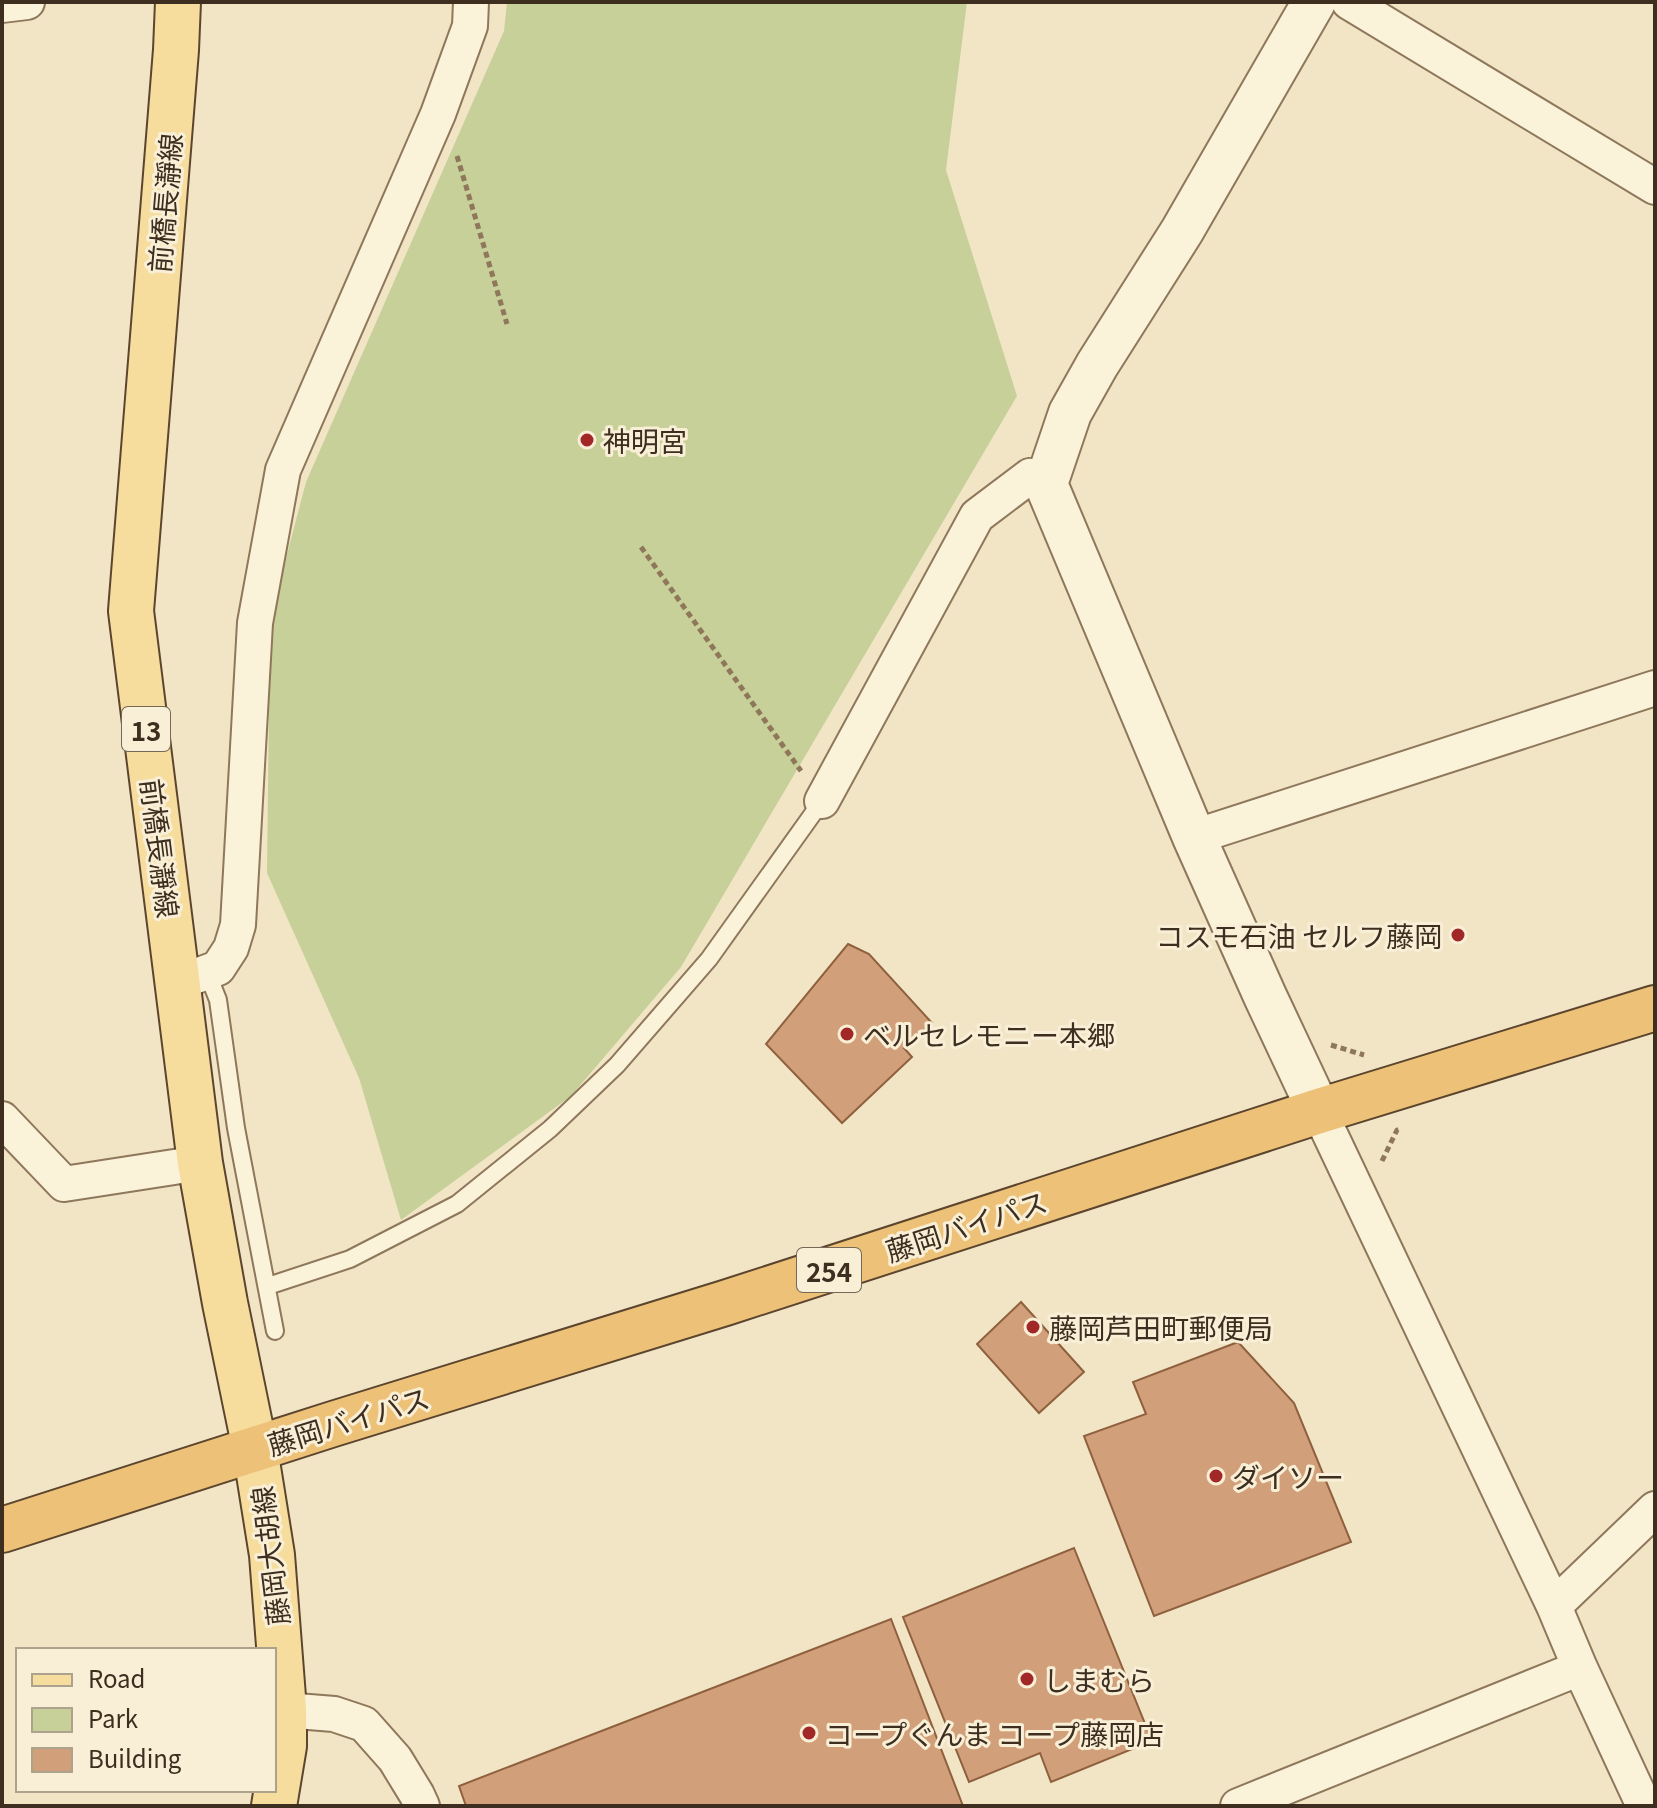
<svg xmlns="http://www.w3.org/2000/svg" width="1657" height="1808" font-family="Georgia,'Noto Sans JP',serif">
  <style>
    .green { fill: #c8d099 }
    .building { fill: #d1a07a; stroke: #8f603e; stroke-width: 2 }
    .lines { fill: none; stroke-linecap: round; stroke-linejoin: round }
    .service-casing { stroke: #8e775a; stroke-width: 20 }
    .minor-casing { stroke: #8e775a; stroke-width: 38 }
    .tertiary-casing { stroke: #8e775a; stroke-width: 46 }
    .primary-casing { stroke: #5c452e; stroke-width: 48 }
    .trunk-casing { stroke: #5c452e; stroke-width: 48 }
    .path { stroke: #8e775a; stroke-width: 5; stroke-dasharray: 6 4; stroke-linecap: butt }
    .service { stroke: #fbf2da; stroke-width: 16 }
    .minor { stroke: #fbf2da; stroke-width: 34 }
    .tertiary { stroke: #fbf2da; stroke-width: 42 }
    .primary { stroke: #f6dc9d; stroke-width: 44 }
    .trunk { stroke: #edc278; stroke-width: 44 }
    .poi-dot { fill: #a12826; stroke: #f8efd6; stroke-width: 3 }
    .labels { text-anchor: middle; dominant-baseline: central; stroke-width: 6; stroke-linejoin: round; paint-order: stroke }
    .shield { fill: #f8efd6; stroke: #756856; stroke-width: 2 }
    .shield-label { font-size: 26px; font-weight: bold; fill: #3d2e1f }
    .street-label { font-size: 28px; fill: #3d2e1f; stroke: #f8efd6 }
    .poi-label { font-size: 28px; fill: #3d2e1f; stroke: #f8efd6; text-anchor: start }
  </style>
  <rect width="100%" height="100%" fill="#f1e5c6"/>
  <path class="green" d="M507,2H967L946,170L1017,396L681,967L571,1096L401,1220L359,1078L267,873L270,619L306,482L504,31Z"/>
  <path class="building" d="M848,944L869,954L932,1023L904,1048L912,1057L842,1123L766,1044Z
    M1021,1302L1084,1372L1039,1413L977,1344Z
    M1238,1342L1294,1403L1351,1542L1154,1616L1084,1436L1146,1414L1133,1382Z
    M1074,1548L1152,1741L1051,1782L1040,1753L969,1782L903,1617Z
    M891,1619L963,1806H466L459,1786Z"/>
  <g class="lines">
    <defs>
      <path id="service" d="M207,972L218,1000L236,1128L275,1331
        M268,1286L350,1259L457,1204L550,1129L617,1065L709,959L822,801"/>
      <path id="minor" d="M1349,2L1655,187
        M2,5L27,2
        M822,801L977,516L1030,476L1046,484
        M1194,837L1655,688
        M177,983L218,968L231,948L238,925L255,623L283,470L438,114L470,26L471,2
        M1319,1111L1554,1606L1580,1668L1644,1806
        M2,1119L64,1184L200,1163
        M1554,1606L1655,1509
        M284,1710L334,1714L364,1724L395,1759L417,1795L422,1806
        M1238,1806L1580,1668"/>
      <path id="tertiary" d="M1314,2L1182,231L1097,365L1070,413L1046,484L1194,837L1265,996L1319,1111"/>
      <path id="primary" d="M178,2L176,50L131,611L200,1163L225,1303L255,1449L272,1555L284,1710V1746L274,1806"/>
      <path id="trunk" d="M2,1530L333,1424L725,1303L1319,1111L1655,1008"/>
    </defs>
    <use href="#service" class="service-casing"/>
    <use href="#minor" class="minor-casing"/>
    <use href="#tertiary" class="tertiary-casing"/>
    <use href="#primary" class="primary-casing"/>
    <use href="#trunk" class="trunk-casing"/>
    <path class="path" d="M457,156L507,324
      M641,547L801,771
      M1331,1045L1364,1055
      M1382,1161L1397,1130L1400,1129"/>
    <use href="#service" class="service"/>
    <use href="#minor" class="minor"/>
    <use href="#tertiary" class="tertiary"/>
    <use href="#primary" class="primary"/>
    <use href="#trunk" class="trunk"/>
  </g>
  <g class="poi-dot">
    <circle cx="587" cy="440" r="8"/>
    <circle cx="1458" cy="935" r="8"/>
    <circle cx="847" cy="1034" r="8"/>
    <circle cx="1033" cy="1327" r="8"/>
    <circle cx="1216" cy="1476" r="8"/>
    <circle cx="1027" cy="1679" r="8"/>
    <circle cx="809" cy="1733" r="8"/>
  </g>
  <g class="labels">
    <g class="shield">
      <rect x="122" y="707" width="48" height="44" rx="6"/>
      <rect x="797" y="1248" width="64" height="44" rx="6"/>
    </g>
    <g class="shield-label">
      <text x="146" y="729">13</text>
      <text x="829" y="1270">254</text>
    </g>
    <g class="street-label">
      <text transform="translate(164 203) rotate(-85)">前橋長瀞線</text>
      <text transform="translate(161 848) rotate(83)">前橋長瀞線</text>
      <text transform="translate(966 1225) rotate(-18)">藤岡バイパス</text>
      <text transform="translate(348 1420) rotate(-17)">藤岡バイパス</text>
      <text transform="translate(269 1556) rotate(-97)">藤岡大胡線</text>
    </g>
    <g class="poi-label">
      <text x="603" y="440">神明宮</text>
      <text x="1442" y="935" text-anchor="end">コスモ石油 セルフ藤岡</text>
      <text x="863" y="1034">ベルセレモニー本郷</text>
      <text x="1049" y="1327">藤岡芦田町郵便局</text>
      <text x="1232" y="1476">ダイソー</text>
      <text x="1043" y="1679">しまむら</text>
      <text x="825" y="1733">コープぐんま コープ藤岡店</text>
    </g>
  </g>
  <rect width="1657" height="1808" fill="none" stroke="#3d2e1f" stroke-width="8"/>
  <rect x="16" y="1648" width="260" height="144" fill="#f8efd6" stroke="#ada28d" stroke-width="2"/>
  <rect x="32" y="1674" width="40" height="12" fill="#f6dc9d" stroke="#ada28d" stroke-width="2"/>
  <text x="88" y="1688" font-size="24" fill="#3d2e1f">Road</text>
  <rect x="32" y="1708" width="40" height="24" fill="#c8d099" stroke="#ada28d" stroke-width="2"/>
  <text x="88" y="1728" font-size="24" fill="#3d2e1f">Park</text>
  <rect x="32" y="1748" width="40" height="24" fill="#d1a07a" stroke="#ada28d" stroke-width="2"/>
  <text x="88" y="1768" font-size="24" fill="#3d2e1f">Building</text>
</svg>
